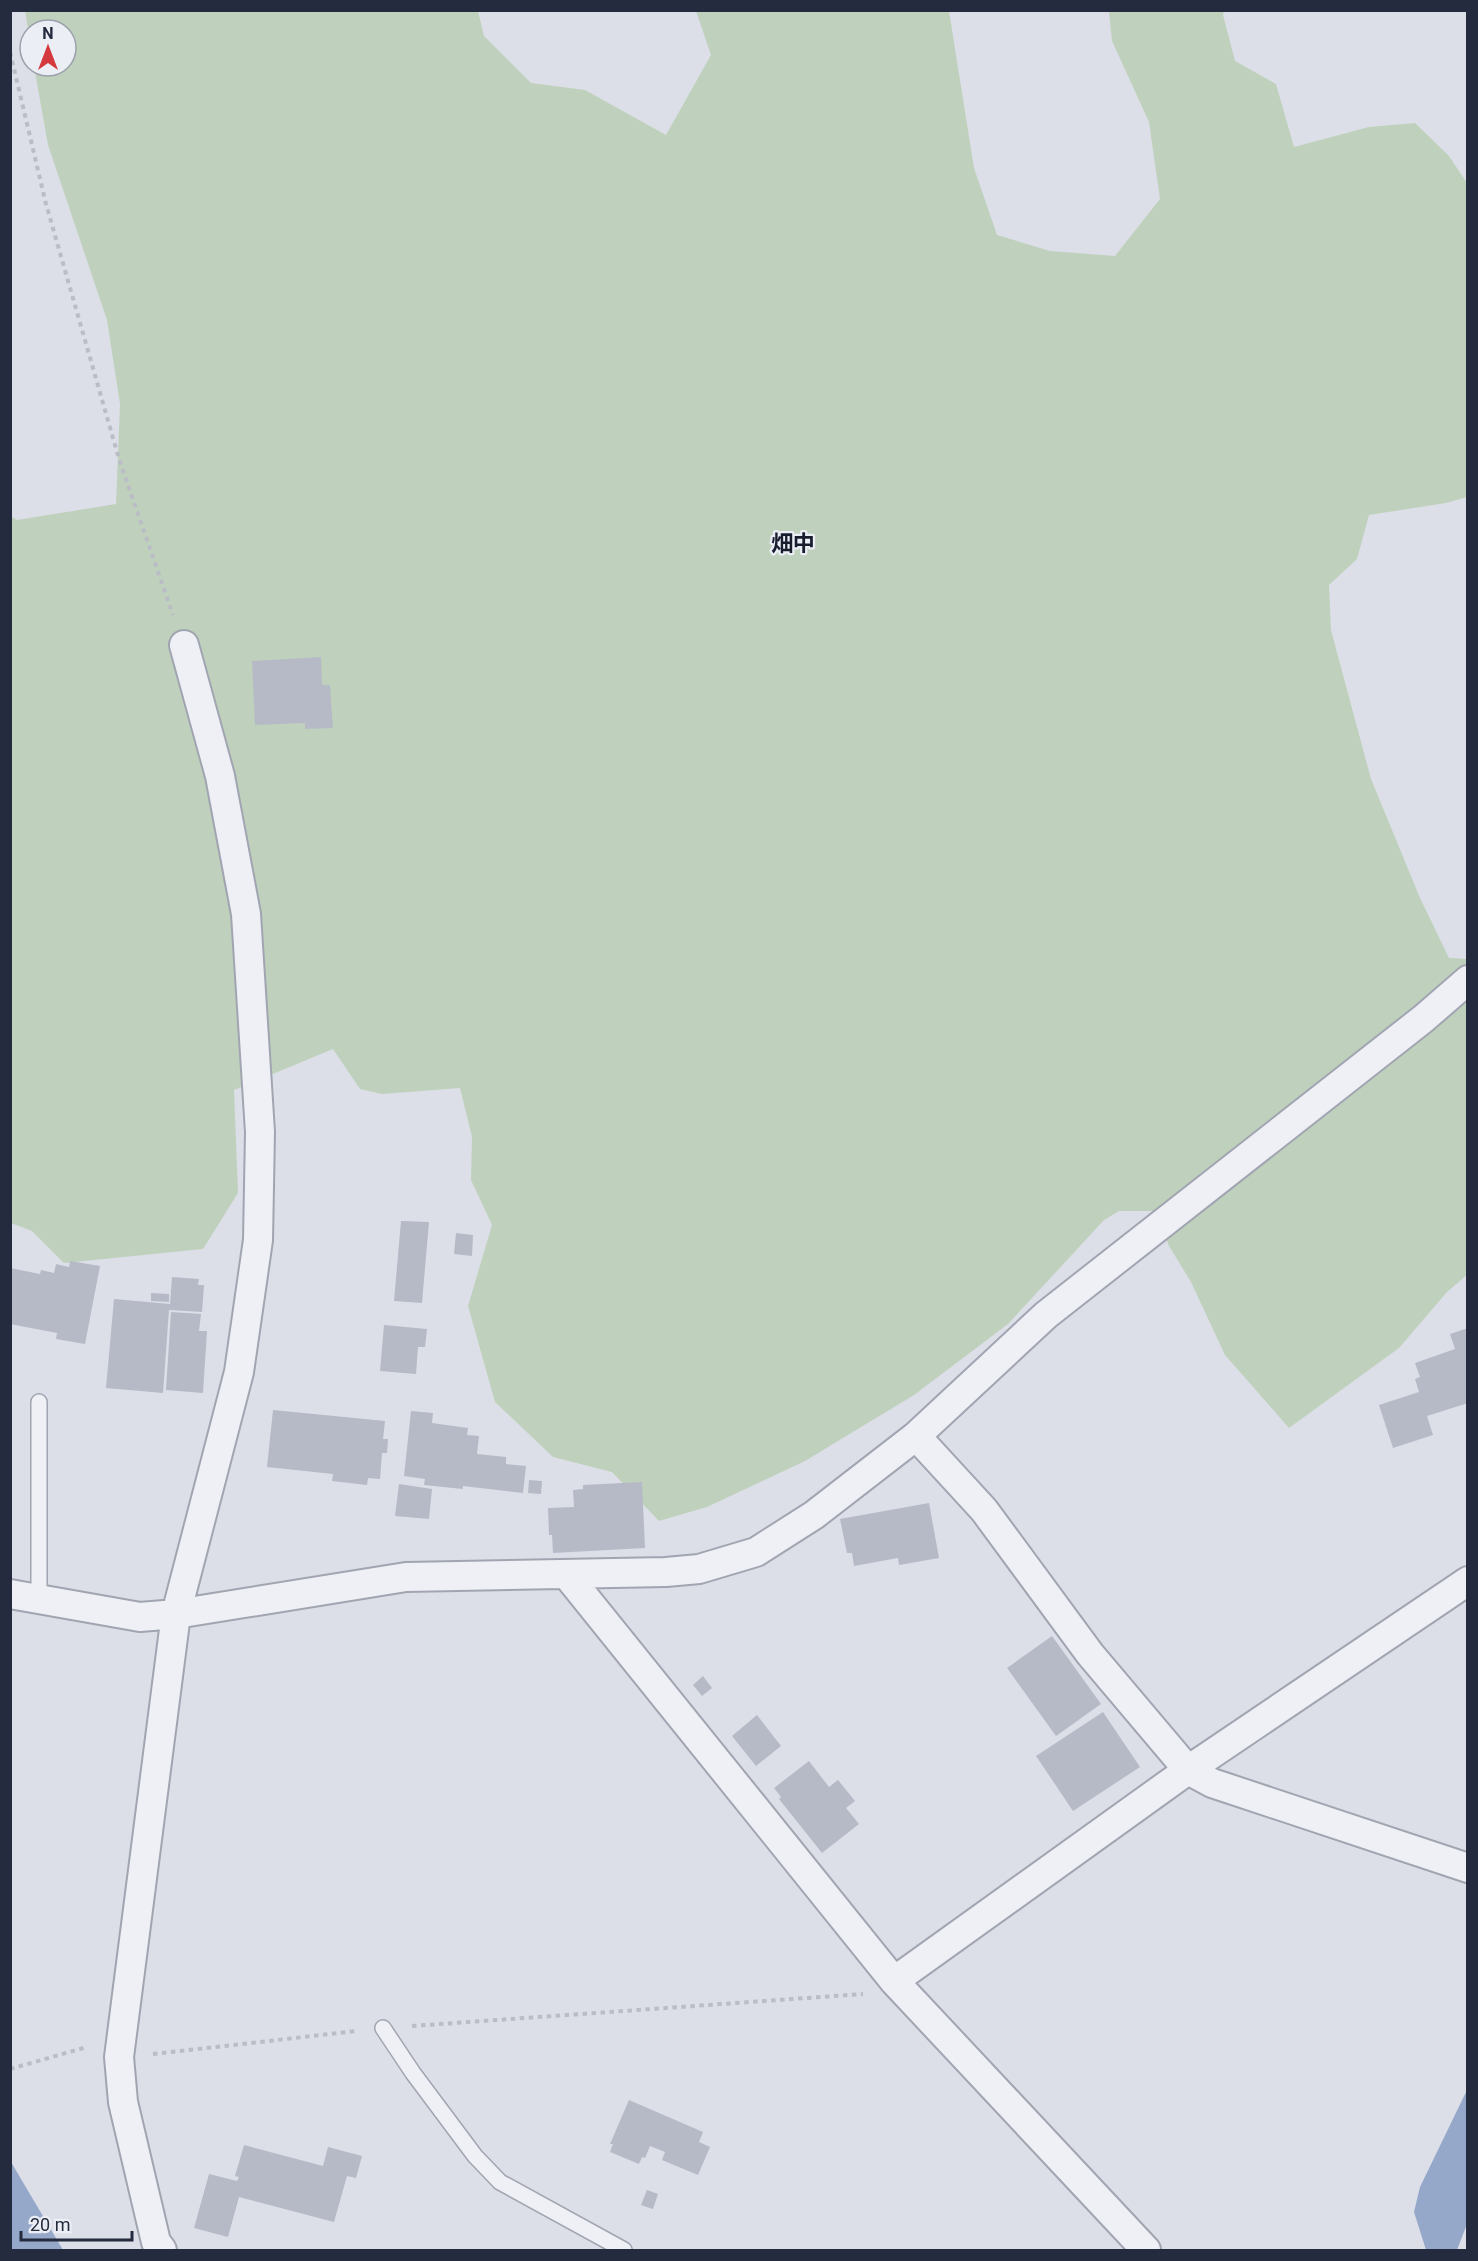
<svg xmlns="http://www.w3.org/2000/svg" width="1478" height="2261" font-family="Roboto,'Noto Sans JP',sans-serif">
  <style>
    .green { fill: #bfd1bd }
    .water { fill: #95a8c9 }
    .building { fill: #b6bac7 }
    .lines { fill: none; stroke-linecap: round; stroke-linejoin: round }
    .lane-casing { stroke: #a1a5b1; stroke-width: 18 }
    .street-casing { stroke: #a1a5b1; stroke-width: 32 }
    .path { stroke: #babdc5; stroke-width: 4; stroke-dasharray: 4.5 4.5; stroke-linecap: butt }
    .lane { stroke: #eff0f5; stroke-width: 15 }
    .street { stroke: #eff0f5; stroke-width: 28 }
    .labels { text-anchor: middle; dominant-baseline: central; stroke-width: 4.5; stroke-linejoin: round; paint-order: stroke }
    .neighbourhood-label { font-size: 22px; font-weight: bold; fill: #181d2e; stroke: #ebeef5 }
  </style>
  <rect width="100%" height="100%" fill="#dcdfe7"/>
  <path class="green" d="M25,11H478L484,36L531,83L585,90L666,135L711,55L696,11H949L974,168L997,235L1050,251L1115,256L1160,199L1149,122L1112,41L1109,11H1224L1223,15L1235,61L1276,84L1294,147L1369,127L1415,123L1449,156L1467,183V497L1446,503L1369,515L1357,559L1329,585L1331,630L1371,779L1420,898L1449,958L1467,959V1275L1447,1292L1399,1348L1289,1428L1225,1355L1191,1282L1169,1246L1155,1211H1119L1104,1220L1008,1324L914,1395L805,1461L707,1507L659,1521L612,1472L553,1457L495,1402L468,1306L492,1225L471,1180L472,1137L460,1088L382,1094L360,1089L333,1049L234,1090L238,1193L203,1249L64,1263L32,1231L11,1223L10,516L17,520L116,504L120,404L107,320L48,145L34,66H66V30H30V40Z"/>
  <path class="water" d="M1467,2090V2224L1457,2250H1426L1414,2212L1420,2187Z
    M10,2162H11L63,2250H11Z"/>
  <path class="building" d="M321,657L322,685H330L333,728L305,729V723L255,725L252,661Z
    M401,1221L429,1222L422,1303L394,1301Z
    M456,1233L473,1235L472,1256L454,1254Z
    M70,1261L100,1266L85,1344L56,1339L57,1333L10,1324V1268L40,1274L41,1270L54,1273L56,1264L69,1267Z
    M172,1277L199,1279L198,1285H204L202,1312L169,1310L163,1393L106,1388L114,1299L170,1304Z
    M151,1293L169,1294V1302L151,1301Z
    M171,1312L201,1314L199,1331H207L203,1393L166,1390Z
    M384,1325L427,1329L425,1347H418L416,1374L380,1371Z
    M1468,1328V1403L1427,1416L1433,1435L1393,1448L1379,1405L1419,1392L1415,1379L1420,1377L1415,1363L1455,1349L1450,1334Z
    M273,1410L385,1421L383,1439H388L387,1453H382L380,1479L368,1478L367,1485L332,1481L333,1474L267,1467Z
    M411,1411L433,1413L432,1423L468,1428L467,1435L479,1436L477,1454L506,1457V1464L526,1466L523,1493L463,1486V1489L424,1485L425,1479L404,1476Z
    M529,1480L542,1481L541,1494L528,1493Z
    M642,1482L645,1548L553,1553L552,1535H549L548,1508L574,1507L573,1490L583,1489V1485Z
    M399,1484L432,1489L429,1519L395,1516Z
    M929,1503L939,1558L899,1565L898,1558L854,1566L852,1553H847L840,1519Z
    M1052,1636L1101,1704L1056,1736L1007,1668Z
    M703,1676L712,1688L702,1696L693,1685Z
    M1103,1712L1140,1767L1073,1811L1036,1756Z
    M757,1715L781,1746L756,1766L732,1736Z
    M809,1761L829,1787L838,1780L855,1801L846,1808L859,1824L822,1853L779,1799L781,1797L774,1788Z
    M629,2100L703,2132L699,2142L710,2147L698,2175L662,2160L665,2152L650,2146L645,2158L642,2157L639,2164L610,2152L613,2144H610Z
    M244,2145L323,2166L328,2147L362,2156L356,2178L347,2176L334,2222L239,2197L228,2237L194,2228L209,2174L237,2181L239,2177L235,2176Z
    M647,2190L658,2194L653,2209L641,2205Z"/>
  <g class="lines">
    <defs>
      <path id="lane" d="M39,1402V1600
        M383,2028L413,2073L475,2156L500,2182L624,2250"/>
      <path id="street" d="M916,1436L984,1510L1090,1654L1188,1770L1212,1783L1468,1868
        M567,1575L894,1981L1146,2250
        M10,1594L140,1617L176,1614L406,1577L666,1572L699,1569L756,1552L814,1515L916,1436L1046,1315L1423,1019L1468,980
        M894,1981L1188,1770L1468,1581
        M162,2250L156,2242L123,2102L119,2057L176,1614L239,1372L258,1240L260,1132L246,914L220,776L184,645"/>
    </defs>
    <use href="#lane" class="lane-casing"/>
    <use href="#street" class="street-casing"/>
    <path class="path" d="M10,52L46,204L119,459L173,615
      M412,2026L863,1994
      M153,2054L357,2031
      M10,2069L87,2047"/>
    <use href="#lane" class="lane"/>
    <use href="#street" class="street"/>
  </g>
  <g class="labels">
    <g class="neighbourhood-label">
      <text x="793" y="543">畑中</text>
    </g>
  </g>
  <rect width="1478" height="2261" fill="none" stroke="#252b3e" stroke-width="24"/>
  <g transform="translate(48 48)"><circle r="28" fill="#ebeef5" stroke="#9ca0ac" stroke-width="1.5"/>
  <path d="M0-4.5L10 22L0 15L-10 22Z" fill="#d4393e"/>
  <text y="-9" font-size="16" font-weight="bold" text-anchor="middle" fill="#252b3e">N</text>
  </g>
  <path d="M21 2231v9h111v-9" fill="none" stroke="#252b3e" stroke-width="3"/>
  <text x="30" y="2231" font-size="18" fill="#252b3e" stroke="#ebeef5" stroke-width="4.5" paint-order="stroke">20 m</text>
</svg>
